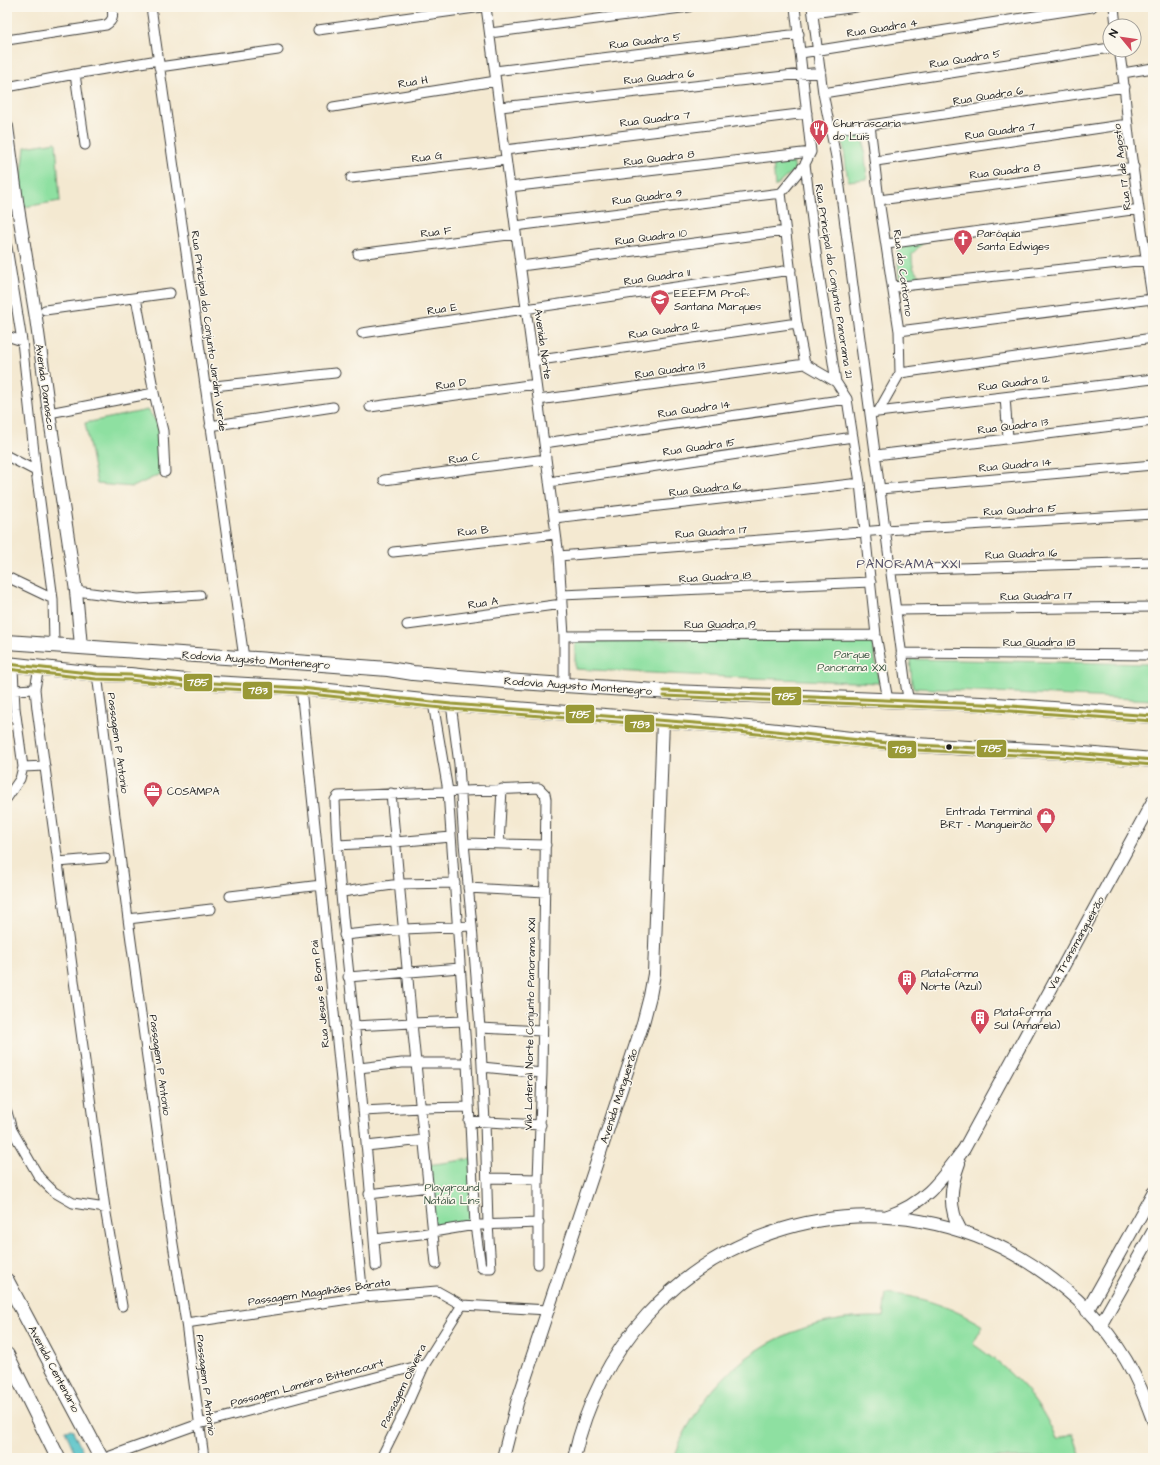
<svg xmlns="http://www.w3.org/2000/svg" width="1160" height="1465" font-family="'Architects Daughter',sans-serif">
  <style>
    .green { fill: #8ee0a1; stroke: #557e5e }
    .water { fill: #54c2c8; stroke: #386f72 }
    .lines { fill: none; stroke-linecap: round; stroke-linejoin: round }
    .street-casing { stroke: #3c3b37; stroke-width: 11 }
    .secondary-casing { stroke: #3c3b37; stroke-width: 14 }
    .primary-casing { stroke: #3c3b37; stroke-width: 16 }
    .street { stroke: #fff; stroke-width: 9 }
    .secondary { stroke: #fff; stroke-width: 12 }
    .primary { stroke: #fff; stroke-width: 14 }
    .bus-1-casing { stroke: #fbf7ec; stroke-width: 6 }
    .bus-2-casing { stroke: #fbf7ec; stroke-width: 6 }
    .bus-1 { stroke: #999937; stroke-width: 3 }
    .bus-2 { stroke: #999937; stroke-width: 3 }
    .bus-dot { fill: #1c1c1c; stroke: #fbf7ec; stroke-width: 1.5 }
    .labels { text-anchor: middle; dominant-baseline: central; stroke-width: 3; stroke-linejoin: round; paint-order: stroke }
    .street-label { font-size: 11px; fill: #1c1c1c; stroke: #fbf7ec }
    .poi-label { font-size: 11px; fill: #1c1c1c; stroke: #fbf7ec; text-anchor: start }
    .park-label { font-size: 11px; fill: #3e5744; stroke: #fbf7ec }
    .quarter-label { font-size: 13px; letter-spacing: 1px; fill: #524f66; stroke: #fbf7ec }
    .line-badge { stroke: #fbf7ec; stroke-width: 1.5 }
    .badge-label { font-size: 11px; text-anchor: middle; font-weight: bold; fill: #fff }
  </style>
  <rect width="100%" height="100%" fill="#fbf7ec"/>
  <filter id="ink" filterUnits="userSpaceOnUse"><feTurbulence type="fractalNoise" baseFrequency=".025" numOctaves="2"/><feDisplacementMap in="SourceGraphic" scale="8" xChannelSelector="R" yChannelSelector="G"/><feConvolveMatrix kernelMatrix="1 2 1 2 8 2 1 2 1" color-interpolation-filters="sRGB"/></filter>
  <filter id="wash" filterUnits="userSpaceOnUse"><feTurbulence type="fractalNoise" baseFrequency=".012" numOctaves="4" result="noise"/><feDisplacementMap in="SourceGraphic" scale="16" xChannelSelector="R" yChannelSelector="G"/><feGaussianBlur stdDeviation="0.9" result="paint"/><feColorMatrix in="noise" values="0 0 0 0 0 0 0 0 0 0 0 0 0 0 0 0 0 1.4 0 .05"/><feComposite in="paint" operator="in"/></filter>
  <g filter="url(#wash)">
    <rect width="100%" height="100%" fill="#f4e9d1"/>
    <path class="green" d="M863,131L867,179L848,181L842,135Z
      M56,142L60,201L18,208L25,147Z
      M793,161L795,169L775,187L773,162Z
      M924,242L912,254C912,274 917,275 934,283L900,286L897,251L902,245Z
      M148,410L163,431L165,472L133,487L97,484L85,423Z
      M872,638L879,683L728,677L575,669V640Z
      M910,659L1153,664V700L915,688L912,684Z
      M472,1159L475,1225L432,1232L427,1165Z
      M886,1293C924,1297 951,1307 983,1326L973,1344C1009,1369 1041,1398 1056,1440L1073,1433L1081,1458H675C679,1439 690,1423 700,1407C737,1353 789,1325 852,1318C862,1317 873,1317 883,1317Z"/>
    <path class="water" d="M72,1429L85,1456L86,1458H77L65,1430Z"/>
  </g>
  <g filter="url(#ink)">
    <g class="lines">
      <defs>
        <path id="street" d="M151,7L244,658
          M486,7L559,556L564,636V684
          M795,7L811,152L805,164L817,260L836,382L847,399L860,483L876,635L888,700
          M812,7L823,93L836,157L906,687L909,701
          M1114,7L1116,26
          M813,13L856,7
          M318,30L482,7
          M490,33L689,7
          M7,40L106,25C114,20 113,16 112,7
          M1119,50C1125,81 1126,113 1130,144C1137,198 1145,251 1153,304
          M801,53L1092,7
          M159,67L278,50
          M495,71L799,34
          M1123,73L1153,68
          M75,74L85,145
          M7,87L75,74L158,60
          M823,93L1110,48
          M333,107L496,81
          M500,107L821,72
          M830,130L870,125L1125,87
          M505,150L807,113
          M876,161L1128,124
          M805,164L781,193L797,323L805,364L836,382
          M351,178L506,160
          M510,187L811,152
          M879,200L1134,167
          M515,226L781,193
          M887,244L1139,209
          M7,247L22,341L36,471L53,599L54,644
          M358,254L516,234
          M521,266L785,231
          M893,287L1147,260
          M136,298L154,393L163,431L165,472
          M45,310L170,293
          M899,331L1152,299
          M362,333L791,270
          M7,336L22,341
          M533,361L797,323
          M900,373L1153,338
          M205,387L335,373
          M1005,397L1008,438
          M538,400L805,364
          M370,407L536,384
          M878,412L1153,379
          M49,413L154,393
          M870,413L878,412L900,373L899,331L879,200L870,125
          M210,426L333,407
          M544,443L847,399
          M876,455L1153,421
          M7,456L36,471
          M384,480L546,459
          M549,482L853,437
          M880,489L1153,465
          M554,518L860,483
          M393,552L556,534
          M559,556L885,530L1153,514
          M891,570L1153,562
          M7,577L53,599
          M76,591L138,599L200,595
          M561,595L871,582
          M896,610L1153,607
          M407,625L562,604
          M564,636L876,635
          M901,653L1153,655
          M39,667L35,689L37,709L105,1208L122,1306
          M97,674L128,919L171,1232L186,1323L204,1458
          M301,688L363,1297
          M14,690L35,689
          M433,703L448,791L467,1063L475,1225L481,1267L482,1268H491L488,1224L485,1122L480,1028L472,926L464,843L459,764L451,704
          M23,767L45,766
          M391,793L412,1023L436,1264
          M7,798L20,779L23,767L15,708L13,669
          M464,843L546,845
          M499,844L502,789
          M337,845L395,842L451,837
          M58,862L105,858
          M468,888L545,892
          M342,892L400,884L455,883
          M230,896L321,885
          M128,919L211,909
          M344,935L404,929L472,926
          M348,977L460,968
          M354,1026L412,1023L464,1021
          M480,1028L542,1031
          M482,1067L542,1073
          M359,1068L402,1063H467
          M363,1111L421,1108L469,1107
          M7,1112L12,1130L39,1177L54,1192L73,1203L105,1208
          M469,1121L541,1125
          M366,1146L424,1140
          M487,1178L538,1179
          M369,1194L429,1187
          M374,1239L421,1234L475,1225L539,1223
          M376,1266C371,1200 366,1134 359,1069C350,979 338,890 335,800L338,796L539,788L545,794L546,799L542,1073L538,1179V1264
          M186,1323L363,1297L437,1291L462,1305L548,1310
          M105,1458L199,1424L425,1364
          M381,1458L403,1414L425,1364L462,1305"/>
        <path id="secondary" d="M7,127L18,208L36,318L49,413L76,591L81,646
          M959,1163C950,1187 948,1208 961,1231
          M888,1216C926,1203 941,1180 964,1149L1153,801
          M1087,1311L1153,1193
          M1100,1326L1153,1232
          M503,1458L517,1403L643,1023L650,996L654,974L663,720
          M574,1458C624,1231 888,1140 1066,1290C1097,1315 1124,1351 1140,1387C1145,1398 1149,1409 1153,1420"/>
        <path id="primary" d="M7,642L269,660L388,669L413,673L505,681L671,692L982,704L1153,716
          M7,664L97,674L130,675L195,682L301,688L451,704L721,725L897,744L969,748L1061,752L1153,760
          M7,1281L101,1458
          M7,1355L58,1458"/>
      </defs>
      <use href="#street" class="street-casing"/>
      <use href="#secondary" class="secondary-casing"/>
      <use href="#primary" class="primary-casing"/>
      <use href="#street" class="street"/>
      <use href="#secondary" class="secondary"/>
      <use href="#primary" class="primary"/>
      <defs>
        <path id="bus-1" d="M7,664L97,674L130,675L195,682L301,688L451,704L721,725L897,744L1061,752L1153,760
          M664,691L982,704L1153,716"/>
        <path id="bus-2" d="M7,669L96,679L130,680L195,687L301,693L451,709L721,730L896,749L1061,757L1153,765
          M664,696L982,709L1153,721"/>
      </defs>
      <use href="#bus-1" class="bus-1-casing"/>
      <use href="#bus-2" class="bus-2-casing"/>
      <use href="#bus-1" class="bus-1"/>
      <use href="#bus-2" class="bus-2"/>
    </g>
  </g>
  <defs>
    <symbol id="restaurant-pin" viewBox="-11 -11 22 30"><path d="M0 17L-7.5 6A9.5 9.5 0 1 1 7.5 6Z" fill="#d1495b" stroke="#fbf7ec"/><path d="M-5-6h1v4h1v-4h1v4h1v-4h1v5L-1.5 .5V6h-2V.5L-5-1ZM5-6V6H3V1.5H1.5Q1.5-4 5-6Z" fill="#fff"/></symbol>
    <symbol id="church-pin" viewBox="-11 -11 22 30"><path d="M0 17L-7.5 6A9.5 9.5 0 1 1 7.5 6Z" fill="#d1495b" stroke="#fbf7ec"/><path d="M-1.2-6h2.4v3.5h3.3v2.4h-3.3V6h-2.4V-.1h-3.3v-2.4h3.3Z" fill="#fff"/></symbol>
    <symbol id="school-pin" viewBox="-11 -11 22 30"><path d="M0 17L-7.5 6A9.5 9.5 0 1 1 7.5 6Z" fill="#d1495b" stroke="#fbf7ec"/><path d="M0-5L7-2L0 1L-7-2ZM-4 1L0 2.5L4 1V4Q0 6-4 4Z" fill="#fff"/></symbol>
    <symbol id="office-pin" viewBox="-11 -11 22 30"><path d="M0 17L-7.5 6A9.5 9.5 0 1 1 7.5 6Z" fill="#d1495b" stroke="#fbf7ec"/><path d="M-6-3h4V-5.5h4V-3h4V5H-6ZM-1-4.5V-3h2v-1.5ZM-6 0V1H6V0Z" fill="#fff"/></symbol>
    <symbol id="shop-pin" viewBox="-11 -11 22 30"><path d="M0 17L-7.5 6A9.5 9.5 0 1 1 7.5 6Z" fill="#d1495b" stroke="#fbf7ec"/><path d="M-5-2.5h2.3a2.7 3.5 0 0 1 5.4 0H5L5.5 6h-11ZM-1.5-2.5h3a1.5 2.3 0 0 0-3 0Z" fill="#fff"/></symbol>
    <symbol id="building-pin" viewBox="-11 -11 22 30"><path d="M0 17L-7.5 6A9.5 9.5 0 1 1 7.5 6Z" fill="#d1495b" stroke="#fbf7ec"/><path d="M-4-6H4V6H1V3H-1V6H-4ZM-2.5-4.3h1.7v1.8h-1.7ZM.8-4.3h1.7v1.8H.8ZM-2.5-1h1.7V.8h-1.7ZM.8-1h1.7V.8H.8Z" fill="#fff"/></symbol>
  </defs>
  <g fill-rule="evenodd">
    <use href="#restaurant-pin" x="808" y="118" width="22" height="30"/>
    <use href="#church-pin" x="952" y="228" width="22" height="30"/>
    <use href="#school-pin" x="649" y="288" width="22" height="30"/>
    <use href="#office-pin" x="142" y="780" width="22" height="30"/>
    <use href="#shop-pin" x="1035" y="806" width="22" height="30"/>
    <use href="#building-pin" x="896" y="968" width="22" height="30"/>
    <use href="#building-pin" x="969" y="1007" width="22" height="30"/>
  </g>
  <circle class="bus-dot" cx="949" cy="747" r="3.5"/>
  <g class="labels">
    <g class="street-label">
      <text transform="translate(882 28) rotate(-9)">Rua Quadra 4</text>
      <text transform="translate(645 41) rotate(-7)">Rua Quadra 5</text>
      <text transform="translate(965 59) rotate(-9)">Rua Quadra 5</text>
      <text transform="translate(659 77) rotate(-6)">Rua Quadra 6</text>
      <text transform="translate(413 82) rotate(-9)">Rua H</text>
      <text transform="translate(988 96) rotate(-9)">Rua Quadra 6</text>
      <text transform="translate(655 119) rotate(-7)">Rua Quadra 7</text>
      <text transform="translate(1000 131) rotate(-8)">Rua Quadra 7</text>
      <text transform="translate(427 157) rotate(-7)">Rua G</text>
      <text transform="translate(659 158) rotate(-7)">Rua Quadra 8</text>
      <text transform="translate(1122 167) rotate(-97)">Rua 17 de Agosto</text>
      <text transform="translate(1005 171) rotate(-7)">Rua Quadra 8</text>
      <text transform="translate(647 197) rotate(-7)">Rua Quadra 9</text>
      <text transform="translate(436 232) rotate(-7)">Rua F</text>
      <text transform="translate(651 237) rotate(-7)">Rua Quadra 10</text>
      <text transform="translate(903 273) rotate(82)">Rua do Contorno</text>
      <text transform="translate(657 277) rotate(-8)">Rua Quadra 11</text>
      <text transform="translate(834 281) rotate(81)">Rua Principal do Conjunto Panorama 21</text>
      <text transform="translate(442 309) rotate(-9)">Rua E</text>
      <text transform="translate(664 330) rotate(-8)">Rua Quadra 12</text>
      <text transform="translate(209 331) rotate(82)">Rua Principal do Conjunto Jardim Verde</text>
      <text transform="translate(543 344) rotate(82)">Avenida Norte</text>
      <text transform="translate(670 370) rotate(-8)">Rua Quadra 13</text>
      <text transform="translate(1014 383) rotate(-7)">Rua Quadra 12</text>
      <text transform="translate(451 384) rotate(-8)">Rua D</text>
      <text transform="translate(45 387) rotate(82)">Avenida Damasco</text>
      <text transform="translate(694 409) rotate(-8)">Rua Quadra 14</text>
      <text transform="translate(1013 426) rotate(-7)">Rua Quadra 13</text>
      <text transform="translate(699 447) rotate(-8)">Rua Quadra 15</text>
      <text transform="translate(464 458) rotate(-7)">Rua C</text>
      <text transform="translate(1015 465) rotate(-5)">Rua Quadra 14</text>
      <text transform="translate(705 489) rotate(-6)">Rua Quadra 16</text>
      <text transform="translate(1020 510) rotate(-3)">Rua Quadra 15</text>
      <text transform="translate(473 531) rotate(-6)">Rua B</text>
      <text transform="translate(711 532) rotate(-4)">Rua Quadra 17</text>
      <text transform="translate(1021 554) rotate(-2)">Rua Quadra 16</text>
      <text transform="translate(715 577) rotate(-3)">Rua Quadra 18</text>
      <text transform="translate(1036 596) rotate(-1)">Rua Quadra 17</text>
      <text transform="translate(483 603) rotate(-8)">Rua A</text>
      <text x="720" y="624">Rua Quadra 19</text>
      <text x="1039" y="642">Rua Quadra 18</text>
      <text transform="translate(256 660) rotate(4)">Rodovia Augusto Montenegro</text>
      <text transform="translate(578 686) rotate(4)">Rodovia Augusto Montenegro</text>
      <text transform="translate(118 743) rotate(82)">Passagem P Antonio</text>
      <text transform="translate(1076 943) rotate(-61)">Via Transmangueirão</text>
      <text transform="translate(320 994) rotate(-96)">Rua Jesus é Bom Pai</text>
      <text transform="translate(530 1024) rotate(-89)">Vila Lateral Norte Conjunto Panorama XXI</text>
      <text transform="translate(160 1065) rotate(82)">Passagem P Antonio</text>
      <text transform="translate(619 1096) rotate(-72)">Avenida Mangueirão</text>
      <text transform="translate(319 1292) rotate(-8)">Passagem Magalhães Barata</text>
      <text transform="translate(54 1369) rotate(62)">Avenida Centenário</text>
      <text transform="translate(307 1383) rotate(-15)">Passagem Lameira Bittencourt</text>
      <text transform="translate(206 1385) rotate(83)">Passagem P Antonio</text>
      <text transform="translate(403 1386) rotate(-64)">Passagem Oiliveira</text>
    </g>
    <g class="poi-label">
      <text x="833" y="123">Churrascaria<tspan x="833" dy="13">do Luis</tspan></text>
      <text x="977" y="233">Paróquia<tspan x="977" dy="13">Santa Edwiges</tspan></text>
      <text x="674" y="293">E.E.E.F.M Profº<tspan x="674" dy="13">Santana Marques</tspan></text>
      <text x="167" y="791">COSAMPA</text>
      <text x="1032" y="811" text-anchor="end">Entrada Terminal<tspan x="1032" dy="13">BRT - Mangueirão</tspan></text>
      <text x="921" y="973">Plataforma<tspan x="921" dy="13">Norte (Azul)</tspan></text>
      <text x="994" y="1012">Plataforma<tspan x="994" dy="13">Sul (Amarela)</tspan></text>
    </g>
    <g class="park-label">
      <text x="852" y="654">Parque<tspan x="852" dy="13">Panorama XXI</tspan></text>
      <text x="452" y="1187">Playground<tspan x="452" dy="13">Natália Lins</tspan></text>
    </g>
    <g class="quarter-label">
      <text x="909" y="564">PANORAMA XXI</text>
    </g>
  </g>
  <g class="line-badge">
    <rect x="183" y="673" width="30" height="19" rx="4" fill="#999937"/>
    <rect x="242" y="681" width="31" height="19" rx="4" fill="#999937"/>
    <rect x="771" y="686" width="31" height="20" rx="4" fill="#999937"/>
    <rect x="565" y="704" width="30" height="20" rx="4" fill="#999937"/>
    <rect x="624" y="714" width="31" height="19" rx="4" fill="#999937"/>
    <rect x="976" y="739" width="31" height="19" rx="4" fill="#999937"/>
    <rect x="887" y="740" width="30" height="19" rx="4" fill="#999937"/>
  </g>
  <g class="badge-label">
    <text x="198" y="686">785</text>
    <text x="258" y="694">783</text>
    <text x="786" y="700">785</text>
    <text x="580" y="718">785</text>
    <text x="640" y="728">783</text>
    <text x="992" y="752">785</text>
    <text x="902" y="753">783</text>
  </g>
  <rect width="1160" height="1465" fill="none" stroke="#fbf7ec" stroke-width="24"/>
  <g transform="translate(1122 38) rotate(299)"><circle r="19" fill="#fbf7ec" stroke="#a29f99"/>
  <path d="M0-3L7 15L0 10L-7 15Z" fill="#d1495b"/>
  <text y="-6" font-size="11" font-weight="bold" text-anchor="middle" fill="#1c1c1c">N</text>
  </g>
</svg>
